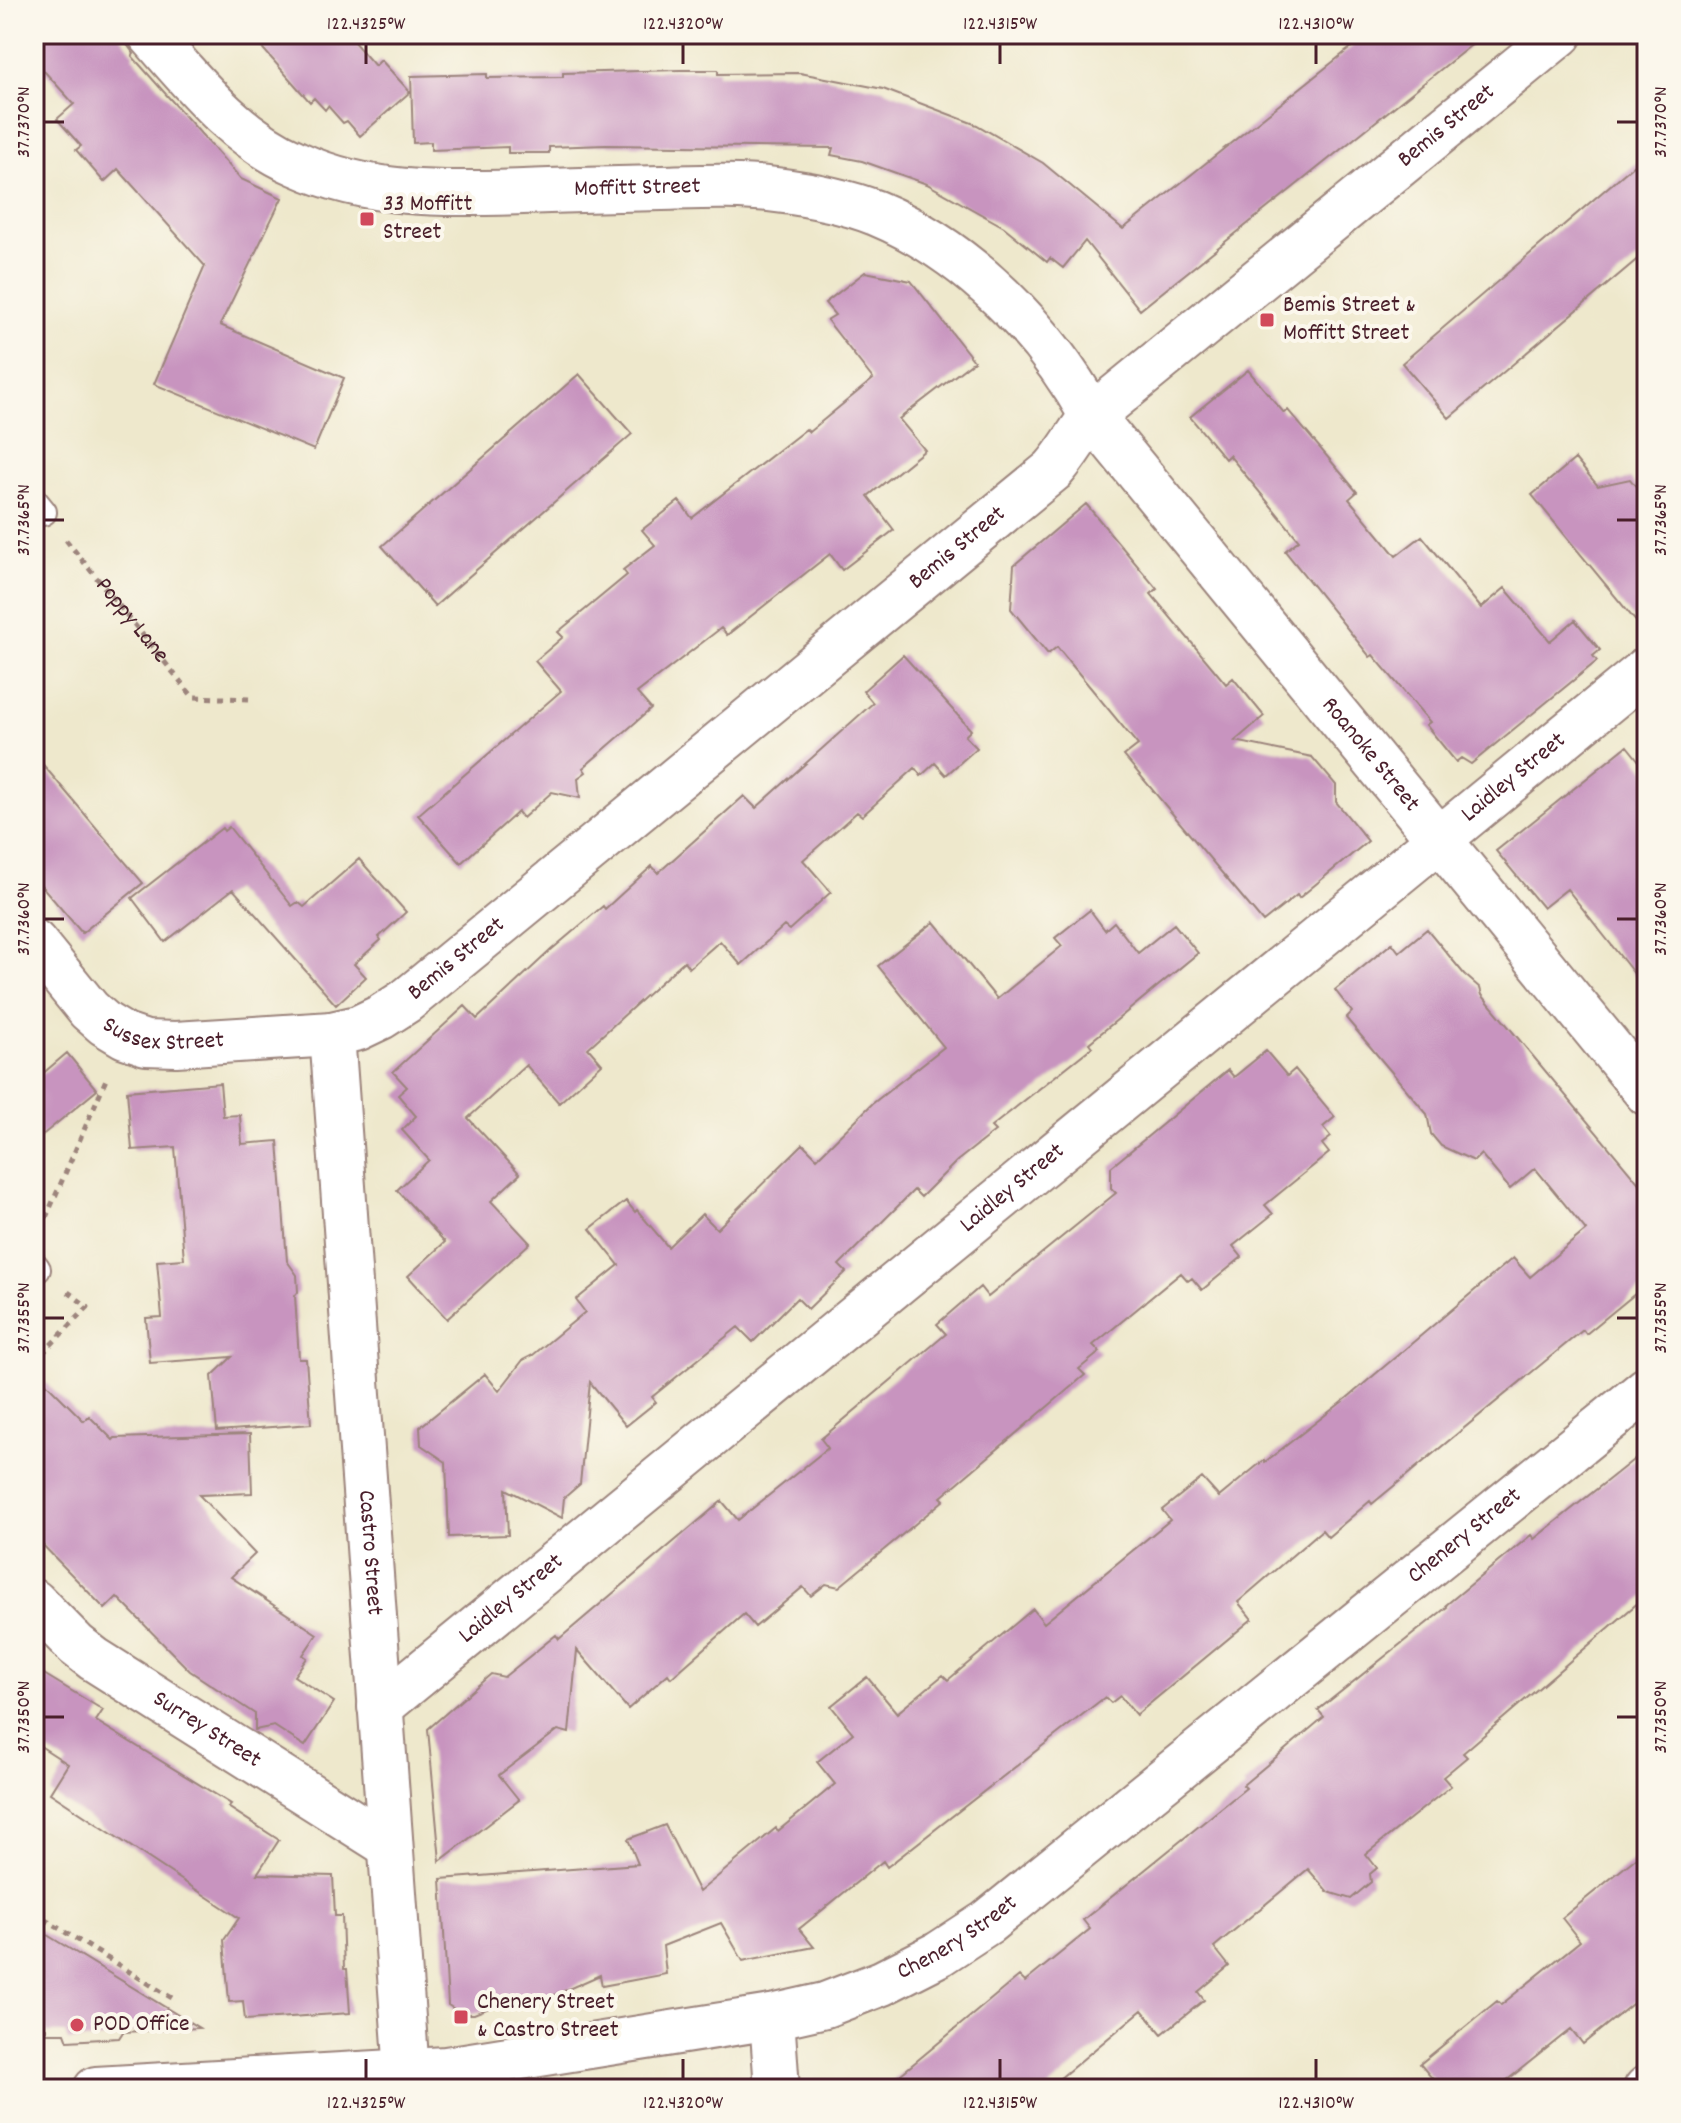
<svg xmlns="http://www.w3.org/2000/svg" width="1681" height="2123" font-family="Dekko,sans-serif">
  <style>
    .building { fill: #c894bf }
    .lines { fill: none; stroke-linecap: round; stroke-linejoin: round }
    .service-casing { stroke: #9c847c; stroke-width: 30 }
    .minor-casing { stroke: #9c847c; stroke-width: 48 }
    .path { stroke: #9c847c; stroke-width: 5; stroke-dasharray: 6 6; stroke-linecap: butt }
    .service { stroke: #fff; stroke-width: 26 }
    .minor { stroke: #fff; stroke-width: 44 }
    .ticks { fill: none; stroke: #4a1f2b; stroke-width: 3 }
    .poi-dot { fill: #d1495b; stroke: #fbf7ec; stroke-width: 3 }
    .labels { text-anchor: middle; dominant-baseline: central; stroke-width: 8; stroke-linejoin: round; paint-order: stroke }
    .street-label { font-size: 24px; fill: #4a1f2b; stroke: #fbf7ec }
    .poi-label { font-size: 24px; fill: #4a1f2b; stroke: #fbf7ec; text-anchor: start }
    .neatline { fill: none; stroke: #4a1f2b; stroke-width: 3 }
    .ticks-label { font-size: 20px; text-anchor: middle; fill: #4a1f2b }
  </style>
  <rect width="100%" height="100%" fill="#fbf7ec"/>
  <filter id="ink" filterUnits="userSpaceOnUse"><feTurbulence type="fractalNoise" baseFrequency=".0125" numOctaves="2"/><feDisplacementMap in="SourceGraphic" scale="16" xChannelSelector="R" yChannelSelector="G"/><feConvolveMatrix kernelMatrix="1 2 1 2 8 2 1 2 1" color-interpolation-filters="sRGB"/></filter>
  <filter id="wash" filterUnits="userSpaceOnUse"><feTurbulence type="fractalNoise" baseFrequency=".006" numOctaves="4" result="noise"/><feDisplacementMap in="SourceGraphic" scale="32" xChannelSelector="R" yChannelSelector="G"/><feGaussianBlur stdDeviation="1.8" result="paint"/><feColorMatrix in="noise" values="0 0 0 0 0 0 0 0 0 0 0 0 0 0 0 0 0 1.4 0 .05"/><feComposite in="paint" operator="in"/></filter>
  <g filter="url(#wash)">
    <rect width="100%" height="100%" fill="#eee8cc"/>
    <g id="blocks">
      <path class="building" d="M34,34H119L134,54L132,56L241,179L282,198L220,325L344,378L314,450L154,384L205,266L118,169L104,182L76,150L81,146L57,119L74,104L34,60Z
        M250,34H347L375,66L381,60L410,92L360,136L347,121L343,123L328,106L325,110L314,98L310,102Z
        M1368,34H1485L1140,310L1085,241L1063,268L1050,258L1047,262L1004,227L927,184L862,161L831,155L833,148L606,145L549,147V153H508V147L431,150V142L413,143L411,76L487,74V78L563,77V73L680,70H718V74L800,73L883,89L977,125L1043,163L1123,229Z
        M1647,154V251L1449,418L1402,363Z
        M865,272L911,281L974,361L899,419L925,450L868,496L894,530L842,570L830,554L727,635L721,628L637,693L651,709L583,768L586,772L578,778L580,798L552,792L523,818L518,812L461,863L418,815L561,691L535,661L563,637L558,632L627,575L623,570L655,545L642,530L679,501L692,518L806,429L809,432L873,379L827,320L835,315L825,303Z
        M1248,370L1284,413L1288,410L1357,492L1349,499L1396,556L1422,536L1481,608L1505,588L1550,641L1575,620L1600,650L1593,656L1597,661L1471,764L1461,758L1456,762L1426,725L1430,722L1373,655L1370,657L1285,551L1299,540L1229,455L1225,459L1190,417Z
        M579,374L632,434L435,606L382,546Z
        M1575,459L1598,486L1630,479L1647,500V635L1532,495Z
        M1086,504L1157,589L1151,594L1226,684L1233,678L1264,716L1235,741L1312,757L1336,785V802L1368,841L1299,898L1297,895L1263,922L1124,756L1138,745L1057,647L1048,654L1011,609L1014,565Z
        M903,655L971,730L965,736L977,748L946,775L935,763L921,776L915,768L862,816L857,812L803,860L831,892L789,930L784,926L741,965L720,941L689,968L684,961L588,1048L602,1064L559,1103L526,1065L468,1118L520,1174L491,1201L530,1243L447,1319L408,1276L445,1242L397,1190L429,1160L402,1130L416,1116L398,1095L407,1087L393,1072L465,1006L477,1019L551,950L603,906L605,909L652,866L658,873L744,796L756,808L873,703L863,691Z
        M1627,746L1647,771V990L1567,889L1543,908L1496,851Z
        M34,754L143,883L82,933L34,877Z
        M229,827L292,906L298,902L304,907L359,859L406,912L379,937L381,940L354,964L366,977L336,1005L233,889L165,942L132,898L222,828L224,831Z
        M1090,910L1105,930L1114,922L1138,953L1174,924L1198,953L1089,1043L1092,1047L991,1127L995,1131L957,1161L921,1197L914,1190L839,1265L846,1272L808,1309L797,1298L753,1342L738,1327L652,1397L656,1402L626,1426L590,1382L580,1484L564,1498L562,1518L506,1489L508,1535L449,1537L446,1462L421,1445L420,1427L485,1374L499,1391L523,1360L533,1355L585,1312L576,1300L619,1265L590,1229L626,1201L635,1212L637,1210L668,1247L702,1214L717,1229L803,1144L817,1158L872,1104L944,1047L878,966L934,922L997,999L1062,946L1055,938Z
        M1427,929L1464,974L1480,988L1482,995L1647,1193V1284L1586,1334L1583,1330L1372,1504L1370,1501L1328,1537L1322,1530L1238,1602L1252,1619L1136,1715L1120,1696L1111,1703L1105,1697L887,1867L883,1861L799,1929L814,1947L743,1961L721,1923L663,1946L666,1974L602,1986L600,1975L546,1999L509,2000L474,2014H462L448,2005L441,1879L638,1864L628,1839L665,1825L699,1892L776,1828L778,1831L835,1784L817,1762L853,1733L831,1706L867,1677L897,1713L943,1675L948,1680L1033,1609L1044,1623L1170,1520L1162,1510L1202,1478L1219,1497L1264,1460L1265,1462L1347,1398L1513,1258L1530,1277L1586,1230L1535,1168L1510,1189L1481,1154L1474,1161L1441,1146L1431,1134L1427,1114L1346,1018L1352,1012L1335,990L1392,943L1399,952Z
        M1266,1051L1287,1076L1295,1069L1335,1117L1323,1127L1331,1137L1322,1144L1329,1153L1265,1205L1273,1214L1233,1246L1242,1257L1202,1290L1192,1278L1188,1281L1181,1273L1093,1345L1100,1352L1079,1369L1085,1375L941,1497L944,1500L839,1587L826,1584L811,1596L803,1587L755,1627L744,1614L671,1678L668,1674L628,1709L577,1650L569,1733L558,1730L499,1775L519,1800L440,1861L428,1729L491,1674L504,1677L556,1635L559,1639L722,1501L738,1520L828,1448L821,1439L946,1334L937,1324L980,1287L988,1297L1116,1193L1111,1188V1167L1228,1070L1234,1077Z
        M67,1053L97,1090L34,1142V1081Z
        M220,1083L223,1116L240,1115L242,1144L278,1141L287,1261L297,1275L298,1292L295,1296L299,1359H306L311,1424L217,1431L212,1376L232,1357L150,1363L146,1318L162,1317L157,1261L184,1259L175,1147L132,1150L127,1091Z
        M34,1371L84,1421L89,1416L113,1440L115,1438L250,1434L252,1493L199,1495L255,1554L231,1577L317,1634L303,1655L307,1658L294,1676L334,1702L305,1746L274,1726L255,1730V1714L190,1671L117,1597L105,1609L34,1536Z
        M1647,1449V1595L1463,1753L1467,1757L1443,1777L1451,1786L1366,1854L1377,1868L1370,1874L1371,1882L1351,1899L1328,1892L1308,1869L1214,1947L1229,1966L1198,1992L1204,2000L1162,2034L1142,2010L1047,2089H883L1019,1976L1025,1982L1090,1929L1083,1920L1246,1788L1243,1785L1324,1717L1318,1710L1447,1607L1446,1605L1531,1535L1534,1539Z
        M34,1668L103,1710L96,1721L231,1804L228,1807L279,1840L257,1874L333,1876L335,1916H342L344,1969H347L350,2013L245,2020L243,2001L229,2002L224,1940L239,1918L50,1793L68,1764L34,1742Z
        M1647,1849V1992L1583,2044L1571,2029L1496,2089H1441L1420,2064L1497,2001L1501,2005L1580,1941L1562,1918Z
        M34,1927L199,2028L123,2032L119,2038L68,2041L65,2033H46V2028L34,2029Z"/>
    </g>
  </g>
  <g filter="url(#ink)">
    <use href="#blocks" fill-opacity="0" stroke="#9c847c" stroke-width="2"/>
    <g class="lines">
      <defs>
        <path id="service" d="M34,501L43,512
          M34,1265L37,1269"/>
        <g id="minor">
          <path id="s2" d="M150,34C194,84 235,137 298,164C370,197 446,194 523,192C569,190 615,189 662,188C700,187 738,185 776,190C809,194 845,201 876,213C968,251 1044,330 1092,416L1647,1093"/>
          <path id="s3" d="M34,942L89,1010L105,1024L125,1036L146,1043L176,1044L332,1034L358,1028L381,1017L406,1001L1053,470C1068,453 1078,434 1092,416L1560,34"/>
          <path id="s4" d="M332,1034L407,2073"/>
          <path id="s5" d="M34,1602L76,1645L94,1659L390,1846"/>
          <path id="s6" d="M380,1707L1647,669"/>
          <path d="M772,2017L777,2089"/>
          <path id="s7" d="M96,2089L446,2069L772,2017L825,2005L882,1983L939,1954L988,1922L1647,1389"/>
          <path d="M1646,2089L1647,2088"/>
        </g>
      </defs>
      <use href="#service" class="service-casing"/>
      <use href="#minor" class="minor-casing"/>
      <g class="path">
        <path id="s1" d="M66,540L193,697L251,699"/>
        <path d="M41,1229L107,1077"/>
        <path d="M34,1362L88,1307L67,1291"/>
        <path d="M34,1913L172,1998"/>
      </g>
      <use href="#service" class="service"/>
      <use href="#minor" class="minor"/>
    </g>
  </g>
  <path class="ticks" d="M366,44V64M683,44V64M1000,44V64M1316,44V64M44,122H64M1617,122H1637M44,520H64M1617,520H1637M44,919H64M1617,919H1637M44,1318H64M1617,1318H1637M44,1717H64M1617,1717H1637M366,2059V2079M683,2059V2079M1000,2059V2079M1316,2059V2079"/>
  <g class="poi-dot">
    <rect x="359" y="211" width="16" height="16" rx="4"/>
    <rect x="1259" y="312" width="16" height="16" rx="4"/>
    <rect x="453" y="2009" width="16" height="16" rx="4"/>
    <circle cx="77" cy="2025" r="8"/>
  </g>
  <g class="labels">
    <g class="street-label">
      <text stroke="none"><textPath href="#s3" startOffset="1784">Bemis Street</textPath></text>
      <text stroke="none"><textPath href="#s2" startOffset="542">Moffitt Street</textPath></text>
      <text stroke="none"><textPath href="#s3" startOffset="1136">Bemis Street</textPath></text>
      <text stroke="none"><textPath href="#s1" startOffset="104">Poppy Lane</textPath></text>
      <text stroke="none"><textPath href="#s2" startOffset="1524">Roanoke Street</textPath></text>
      <text stroke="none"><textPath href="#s6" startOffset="1466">Laidley Street</textPath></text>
      <text stroke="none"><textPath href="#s3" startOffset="488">Bemis Street</textPath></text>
      <text stroke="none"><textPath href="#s3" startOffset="170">Sussex Street</textPath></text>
      <text stroke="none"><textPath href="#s6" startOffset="818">Laidley Street</textPath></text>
      <text stroke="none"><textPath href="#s7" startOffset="1532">Chenery Street</textPath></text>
      <text stroke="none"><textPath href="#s4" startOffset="520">Castro Street</textPath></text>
      <text stroke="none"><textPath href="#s6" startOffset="170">Laidley Street</textPath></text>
      <text stroke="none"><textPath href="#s5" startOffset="216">Surrey Street</textPath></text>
      <text stroke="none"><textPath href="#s7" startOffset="884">Chenery Street</textPath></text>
    </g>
    <g class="poi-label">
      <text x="383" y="205">33 Moffitt<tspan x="383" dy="28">Street</tspan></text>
      <text x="1283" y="306">Bemis Street &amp;<tspan x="1283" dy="28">Moffitt Street</tspan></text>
      <text x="477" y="2003">Chenery Street<tspan x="477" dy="28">&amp; Castro Street</tspan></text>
      <text x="93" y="2025">POD Office</text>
    </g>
  </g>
  <rect width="1681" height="2123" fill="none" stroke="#fbf7ec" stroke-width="88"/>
  <rect x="44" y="44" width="1593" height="2035" class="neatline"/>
  <g class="ticks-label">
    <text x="366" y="29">122.4325°W</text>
    <text x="683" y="29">122.4320°W</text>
    <text x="1000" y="29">122.4315°W</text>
    <text x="1316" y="29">122.4310°W</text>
    <text transform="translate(22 122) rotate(-90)" y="7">37.7370°N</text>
    <text transform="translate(1659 122) rotate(-90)" y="7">37.7370°N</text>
    <text transform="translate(22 520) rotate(-90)" y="7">37.7365°N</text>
    <text transform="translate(1659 520) rotate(-90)" y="7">37.7365°N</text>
    <text transform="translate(22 919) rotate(-90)" y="7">37.7360°N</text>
    <text transform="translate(1659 919) rotate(-90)" y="7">37.7360°N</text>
    <text transform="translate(22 1318) rotate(-90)" y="7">37.7355°N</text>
    <text transform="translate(1659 1318) rotate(-90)" y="7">37.7355°N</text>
    <text transform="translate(22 1717) rotate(-90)" y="7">37.7350°N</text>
    <text transform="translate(1659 1717) rotate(-90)" y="7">37.7350°N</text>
    <text x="366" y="2108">122.4325°W</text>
    <text x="683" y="2108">122.4320°W</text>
    <text x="1000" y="2108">122.4315°W</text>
    <text x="1316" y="2108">122.4310°W</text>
  </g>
</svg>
